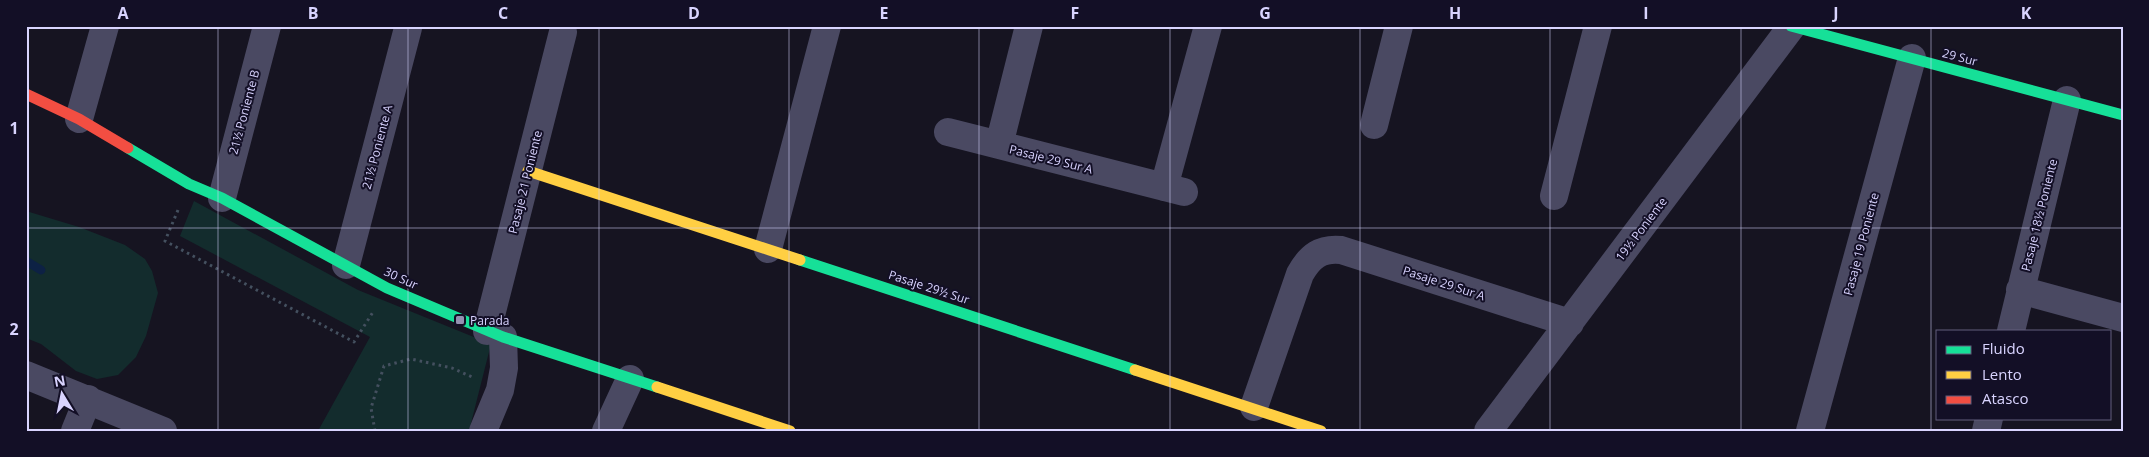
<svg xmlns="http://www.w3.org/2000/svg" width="2149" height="457" font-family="'Open Sans',sans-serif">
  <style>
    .green { fill: #132c2d }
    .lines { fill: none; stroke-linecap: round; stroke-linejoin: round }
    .stream { stroke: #0d2144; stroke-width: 9 }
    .path { stroke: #44505f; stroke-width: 3; stroke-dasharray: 2.5 4; stroke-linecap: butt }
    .street { stroke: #4a4962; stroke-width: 28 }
    .fast { stroke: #16e098; stroke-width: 11 }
    .slow { stroke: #ffcf43; stroke-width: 11 }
    .jam { stroke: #f24e42; stroke-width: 11 }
    .grid { fill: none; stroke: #d9d4ff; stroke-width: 1; stroke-opacity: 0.55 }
    .poi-dot { fill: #9591b1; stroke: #130f26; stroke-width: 2 }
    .labels { text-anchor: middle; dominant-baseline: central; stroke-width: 4; stroke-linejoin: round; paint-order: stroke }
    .street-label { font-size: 12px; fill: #d9d4ff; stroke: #130f26 }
    .poi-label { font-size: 12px; fill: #d9d4ff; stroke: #130f26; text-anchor: start }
    .neatline { fill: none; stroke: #d9d4ff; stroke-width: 2 }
    .grid-label { font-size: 16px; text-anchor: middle; font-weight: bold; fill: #d9d4ff }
  </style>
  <rect width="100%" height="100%" fill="#161421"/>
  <path class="green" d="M194,201L358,290L491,344L469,431H318L370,337L180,236Z
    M26,211L79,227L125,245L145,259L152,271L158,293L146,336L136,357L118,375L97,379L76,371L41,344L26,338Z"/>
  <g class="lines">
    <path class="stream" d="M26,261L41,270"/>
    <path class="path" d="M178,210L165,241L354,342L373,312
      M375,431L371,408L384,366L411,359L452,368L472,377"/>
    <path class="street" d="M79,119L105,26
      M1374,125L1399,26
      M948,132L1184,192
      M999,145L1029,26
      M1164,187L1208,26
      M1554,196L1598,26
      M222,198L267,26
      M768,249L827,26
      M346,265L408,28
      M2020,290L2123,318
      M487,331L563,32
      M2011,331L2067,100
      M26,375L163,431
      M1254,407L1300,274C1310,256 1321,248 1341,250L1570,323
      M75,431L88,399
      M483,431L500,390L504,368L503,337
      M606,431L630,379
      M1488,431L1792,26
      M1810,431L1912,58
      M1986,431L1989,418"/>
    <path class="fast" d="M1791,26L2123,115
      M128,148L189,184L222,198L387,288L503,337L657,387
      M800,260L1135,370"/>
    <path class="slow" d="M528,171L800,260
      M1135,370L1321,431
      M657,387L790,431"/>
    <path class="jam" d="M26,94L79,119L128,148"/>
  </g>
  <path class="grid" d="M218,26V431M408,26V431M599,26V431M789,26V431M979,26V431M1170,26V431M1360,26V431M1550,26V431M1741,26V431M1931,26V431M26,228H2123"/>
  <rect class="poi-dot" x="455" y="315" width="10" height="10" rx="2.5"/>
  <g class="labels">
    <g class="street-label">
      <text transform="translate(1960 57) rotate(15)">29 Sur</text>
      <text transform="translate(244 112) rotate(-75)">21½ Poniente B</text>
      <text transform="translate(377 147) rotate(-75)">21½ Poniente A</text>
      <text transform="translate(1051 159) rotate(14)">Pasaje 29 Sur A</text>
      <text transform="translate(525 182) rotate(-76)">Pasaje 21 Poniente</text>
      <text transform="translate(2039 215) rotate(-76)">Pasaje 18½ Poniente</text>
      <text transform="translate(1641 229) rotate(-53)">19½ Poniente</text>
      <text transform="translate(1861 244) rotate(-75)">Pasaje 19 Poniente</text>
      <text transform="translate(401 278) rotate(25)">30 Sur</text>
      <text transform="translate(1444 283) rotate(18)">Pasaje 29 Sur A</text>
      <text transform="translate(929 287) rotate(18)">Pasaje 29½ Sur</text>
    </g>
    <g class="poi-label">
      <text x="470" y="320">Parada</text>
    </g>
  </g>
  <rect width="2149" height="457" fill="none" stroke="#130f26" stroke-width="55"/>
  <rect x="1936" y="330" width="175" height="90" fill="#130f26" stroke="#625e7d"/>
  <rect x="1946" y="346" width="25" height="8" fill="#16e098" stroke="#625e7d"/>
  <text x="1982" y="354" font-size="15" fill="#d9d4ff">Fluido</text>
  <rect x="1946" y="371" width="25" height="8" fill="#ffcf43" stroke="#625e7d"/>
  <text x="1982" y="380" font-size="15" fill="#d9d4ff">Lento</text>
  <rect x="1946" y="396" width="25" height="8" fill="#f24e42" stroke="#625e7d"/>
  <text x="1982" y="404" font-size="15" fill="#d9d4ff">Atasco</text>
  <g transform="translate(62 394) rotate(350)" stroke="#130f26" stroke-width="4" paint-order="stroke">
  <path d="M0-4L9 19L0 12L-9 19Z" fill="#d9d4ff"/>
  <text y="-8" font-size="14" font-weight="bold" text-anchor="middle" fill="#d9d4ff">N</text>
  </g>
  <rect x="28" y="28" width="2094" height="402" class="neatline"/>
  <g class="grid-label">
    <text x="123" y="19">A</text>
    <text x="313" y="19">B</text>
    <text x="503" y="19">C</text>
    <text x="694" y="19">D</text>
    <text x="884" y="19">E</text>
    <text x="1075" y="19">F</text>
    <text x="1265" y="19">G</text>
    <text x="1455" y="19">H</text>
    <text x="1646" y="19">I</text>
    <text x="1836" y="19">J</text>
    <text x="2026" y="19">K</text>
    <text x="14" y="134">1</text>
    <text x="14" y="335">2</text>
  </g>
</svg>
